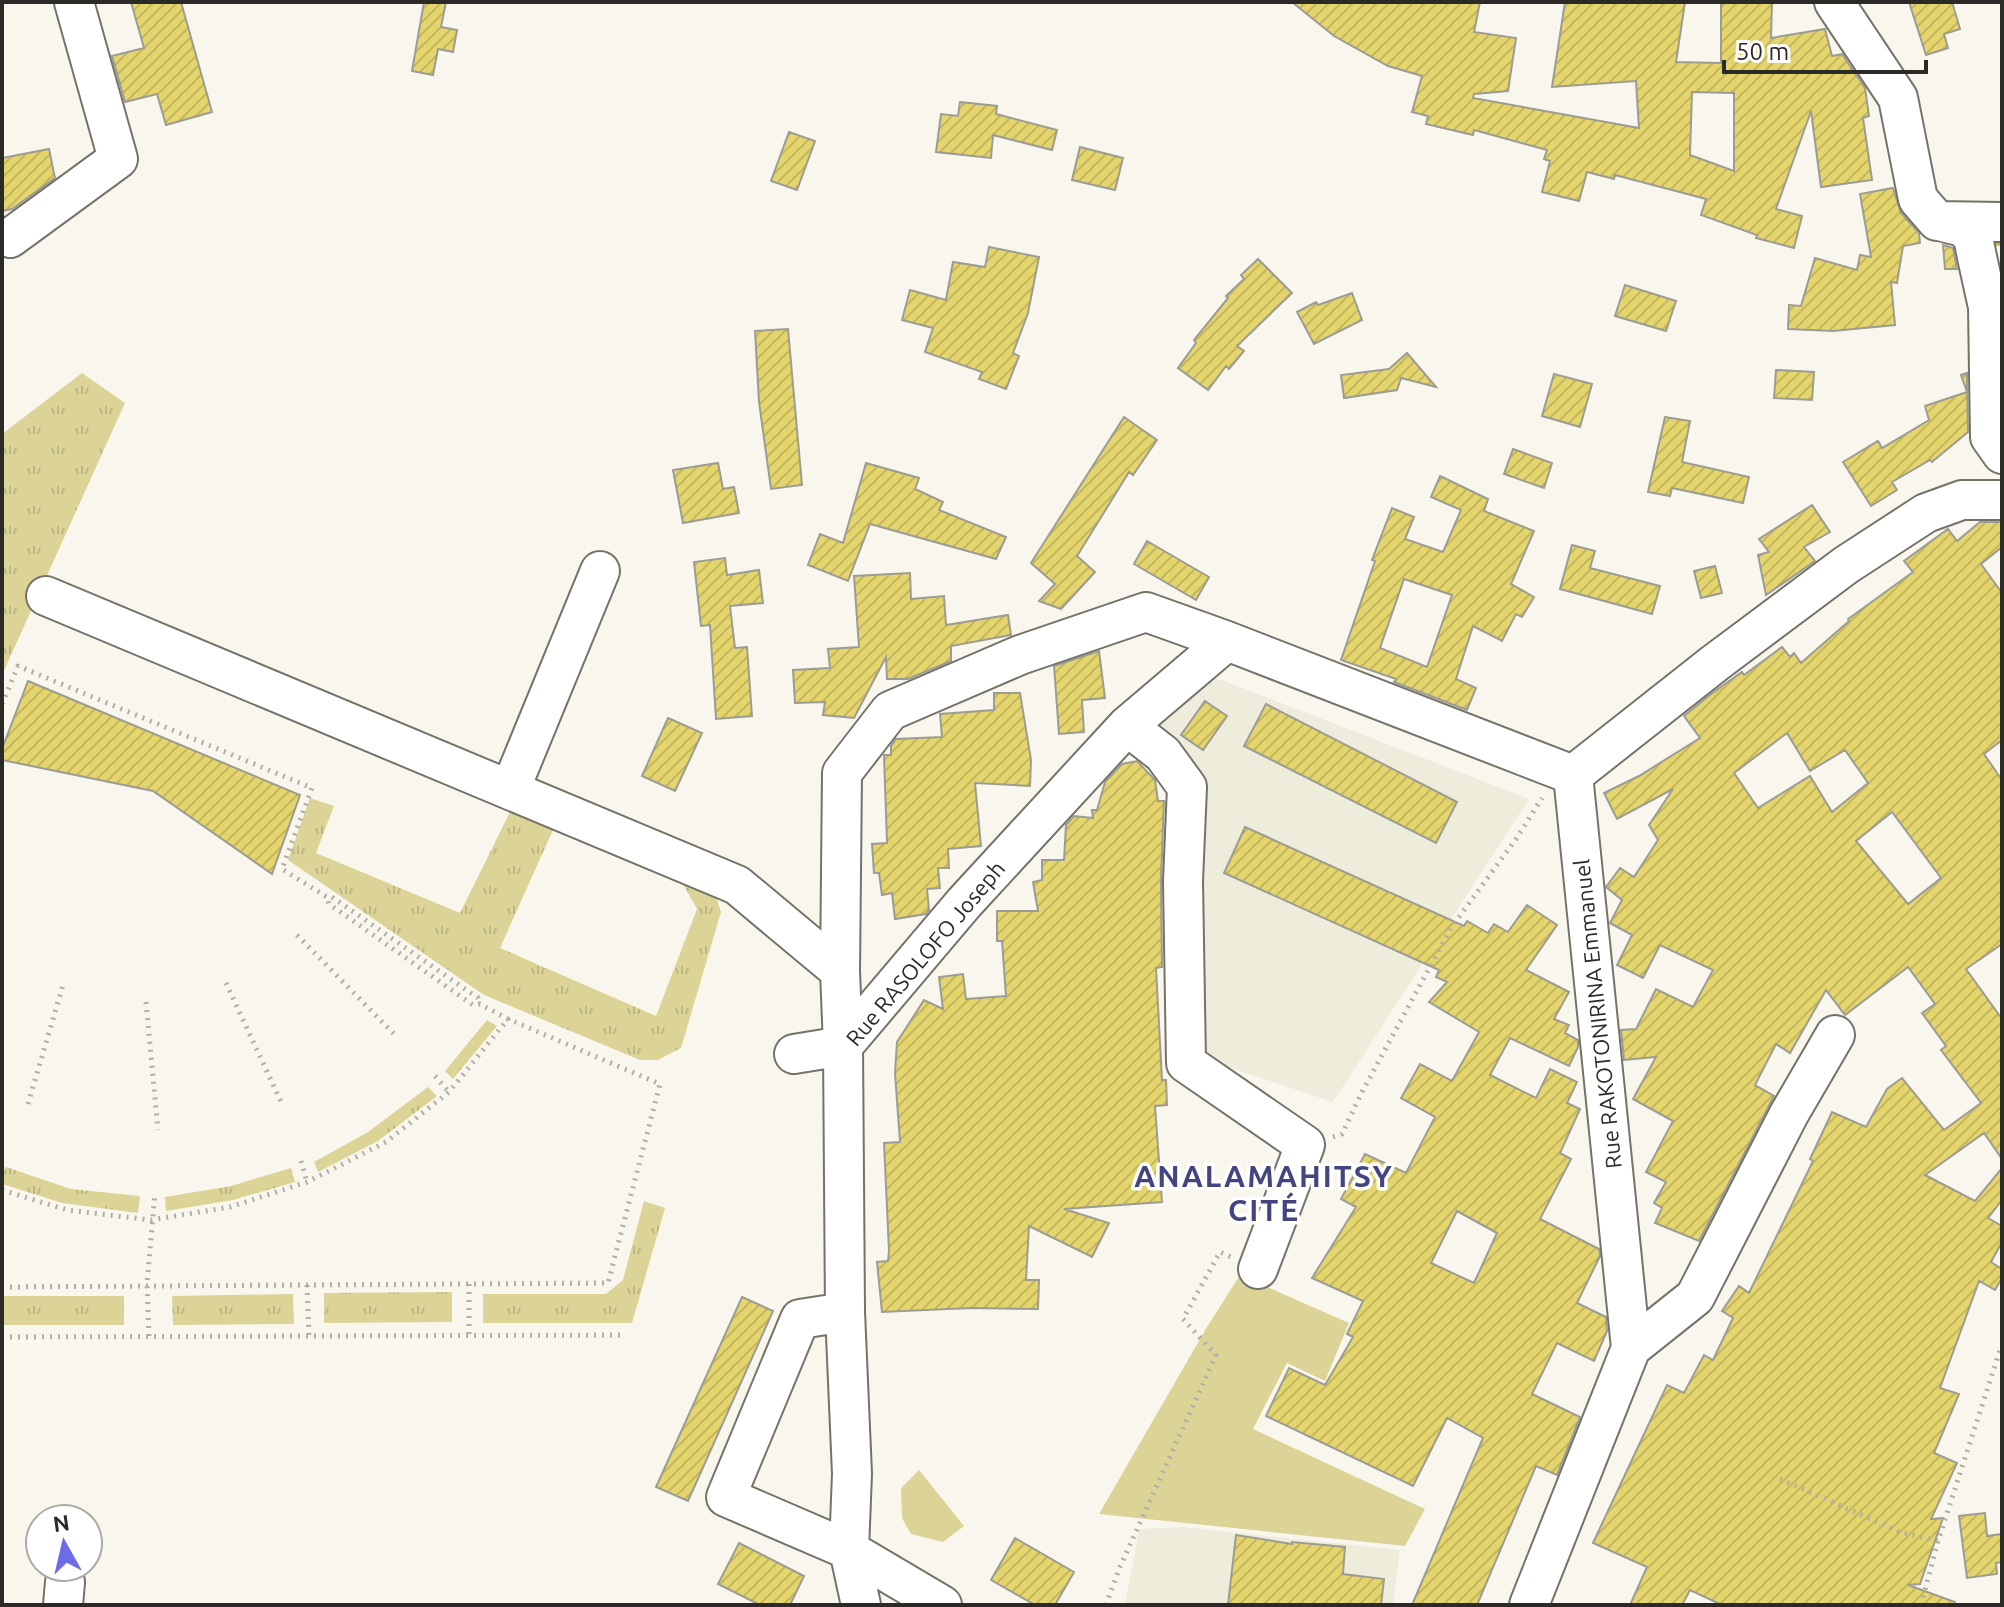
<svg xmlns="http://www.w3.org/2000/svg" width="2004" height="1607" font-family="Ubuntu,sans-serif">
  <style>
    .built { fill: #eeecda }
    .grass { fill: url(#grass-tufts) }
    .garden { fill: #dcd397 }
    .lines { fill: none; stroke-linecap: round; stroke-linejoin: round }
    .stream { stroke: #c2b349; stroke-width: 8 }
    .building { fill: url(#building-hatch); stroke: #9d9c92; stroke-width: 2; fill-rule: evenodd }
    .minor-casing { stroke: #74736a; stroke-width: 42 }
    .path { stroke: #b0aea6; stroke-width: 5; stroke-dasharray: 2 6; stroke-linecap: butt }
    .minor { stroke: #fff; stroke-width: 38 }
    .labels { text-anchor: middle; dominant-baseline: central; stroke-width: 7; stroke-linejoin: round; paint-order: stroke }
    .street-label { font-size: 22px; fill: #2b2a26; stroke: #fff }
    .district-label { font-size: 30px; font-weight: bold; letter-spacing: 2px; fill: #434582; stroke: #fff }
  </style>
  <defs>
    <pattern id="grass-tufts" width="24" height="20" patternUnits="userSpaceOnUse" patternTransform="scale(2)"><rect width="24" height="20" fill="#dcd397"/><path d="M3 7l-1-3M5 7V3M7 7l1-3M15 17l-1-3M17 17v-4M19 17l1-3" fill="none" stroke="#bdb582"/></pattern>
    <pattern id="building-hatch" width="6" height="6" patternUnits="userSpaceOnUse" patternTransform="scale(2)"><rect width="6" height="6" fill="#e4d56c"/><path d="M-1 1l2-2M0 6l6-6M5 7l2-2" fill="none" stroke="#c4b75d"/></pattern>
  </defs>
  <rect width="100%" height="100%" fill="#f9f7ed"/>
  <path class="built" d="M1193,669L1529,799L1333,1102L1177,1050L1187,787L1193,763L1127,726Z
    M1183,1527L1400,1550L1393,1605H1125L1139,1529Z"/>
  <path class="grass" d="M82,373L125,403L2,675V434Z
    M310,798L334,806L316,853L460,913L515,802L557,821L500,948L656,1016L697,909L674,868L715,894L721,912L681,1048L658,1060H640L484,995L288,860Z
    M487,1020L497,1026L453,1079L445,1071Z
    M428,1087L437,1096L378,1141L318,1172L314,1162L368,1132Z
    M6,1167L71,1189L140,1196L138,1213L62,1203L2,1184V1175Z
    M291,1168L295,1182L233,1200L166,1211L165,1197L231,1186Z
    M644,1201L665,1208L632,1323H483V1294H606L623,1280Z
    M452,1292V1322L324,1323V1293Z
    M293,1294L294,1324L173,1325L172,1296Z
    M2,1296H124V1325H2Z"/>
  <path class="garden" d="M1240,1275L1349,1323L1325,1381L1287,1363L1253,1429L1425,1509L1405,1546L1099,1514L1207,1327Z
    M919,1470L964,1526L943,1542L911,1534L902,1518L901,1488Z"/>
  <g class="lines">
    <path class="stream" d="M1988,241L2002,242"/>
  </g>
  <path class="building" d="M131,2H181L212,112L166,125L157,94L125,102L112,56L144,48Z
    M424,2H446L441,27L457,30L453,52L438,49L433,75L412,71Z
    M1292,2H1480L1474,32L1516,38L1508,91L1474,94L1473,98L1639,128L1636,81L1552,87L1565,2H1685L1676,62L1721,63V2H1772L1771,38L1825,29L1832,56L1842,54L1865,88L1869,116L1863,118L1872,180L1821,187L1811,111L1776,209L1802,216L1794,248L1756,238L1757,235L1701,215L1706,199L1615,175L1614,179L1587,172L1579,201L1542,192L1550,161L1544,159L1547,150L1474,130L1473,135L1426,124L1428,116L1412,112L1422,76L1388,66L1334,36ZM1692,92L1734,93V171L1690,155Z
    M1909,2H1952L1960,29L1944,34L1948,48L1926,55Z
    M960,102L997,106L996,114L1057,130L1052,150L993,135L991,158L936,152L941,114L958,116Z
    M789,132L815,141L797,190L771,181Z
    M1080,147L1123,158L1115,190L1072,180Z
    M49,149L55,178L12,209L2,211V158Z
    M1893,188L1901,213L1919,233L1920,243L1903,246L1897,283L1891,282L1895,325L1833,331L1788,329L1789,305L1801,306L1815,258L1857,270L1860,255L1871,257L1860,194Z
    M1943,245L1953,248L1957,269H1945Z
    M989,247L1039,257L1028,313L1013,353L1019,356L1006,389L979,379L982,372L925,352L933,328L902,320L910,290L946,300L953,262L985,267Z
    M1258,259L1292,293L1237,346L1244,351L1229,369L1226,366L1208,390L1178,368L1196,343L1194,340L1228,298L1226,296L1244,279L1241,275Z
    M1625,285L1676,301L1666,331L1615,316Z
    M1352,293L1362,320L1314,344L1297,312L1316,302L1318,305Z
    M788,329L802,485L771,489L759,402L755,331Z
    M1407,353L1436,387L1401,378L1397,390L1344,398L1341,375L1389,369Z
    M1776,370L1814,372L1812,400L1774,398Z
    M1967,373L1968,432L1932,462L1930,460L1892,482L1897,490L1871,506L1843,462L1878,441L1882,448L1929,420L1925,406L1967,392L1961,375Z
    M1554,374L1592,384L1580,427L1542,416Z
    M1124,417L1157,440L1133,475L1129,472L1077,556L1095,572L1061,609L1039,601L1055,584L1031,563Z
    M1665,417L1690,421L1682,462L1749,477L1743,503L1672,488L1670,496L1648,492Z
    M1513,449L1552,463L1544,488L1504,474Z
    M718,463L723,489L734,487L739,513L683,523L673,470Z
    M866,463L919,478L915,489L943,502L939,510L1006,537L996,559L870,524L848,581L808,565L820,534L843,543Z
    M1440,476L1488,499L1484,511L1534,531L1511,584L1534,597L1522,617L1516,614L1502,641L1473,626L1456,679L1476,688L1467,710L1394,682L1396,679L1341,660L1375,561L1372,560L1392,508L1414,517L1405,539L1443,552L1461,510L1431,497ZM1404,579L1452,595L1427,667L1380,648Z
    M1812,505L1830,532L1804,547L1815,561L1766,595L1758,555L1769,552L1759,539Z
    M1980,522H2002V547L1981,564L2002,593V740L1984,754L2002,780V944L1966,969L2002,1019V1159L1984,1133L1925,1175L1975,1201L2002,1168V1200L1988,1218L2002,1226V1242L1991,1262L2002,1269V1278L1995,1290L1979,1281L1940,1388L1959,1394L1934,1453L1957,1463L1931,1519L1943,1518L1920,1584L1908,1585L1955,1602L1954,1605H1722L1690,1590L1682,1605H1630L1647,1567L1593,1543L1667,1385L1684,1393L1704,1355L1713,1360L1733,1318L1722,1311L1739,1286L1749,1293L1813,1161L1810,1159L1832,1112L1866,1127L1887,1089L1902,1078L1944,1130L1981,1103L1941,1050L1946,1046L1922,1013L1935,1004L1908,967L1845,1015L1826,990L1790,1053L1776,1044L1755,1085L1774,1096L1699,1241L1655,1223L1662,1208L1654,1203L1666,1182L1646,1172L1673,1121L1633,1099L1656,1057L1624,1060L1621,1030L1636,1029L1656,989L1693,1007L1713,970L1660,945L1643,978L1617,965L1632,935L1610,923L1622,900L1606,887L1620,868L1634,877L1658,840L1649,825L1673,789L1617,819L1604,793L1639,776L1700,738L1684,716L1711,694L1742,672L1744,675L1782,647L1790,657L1794,653L1801,663L1849,621L1848,619L1913,572L1904,561L1948,529L1957,541ZM1787,733L1810,771L1845,750L1868,783L1832,812L1810,776L1758,808L1734,773ZM1892,812L1941,878L1908,904L1856,841Z
    M1147,541L1209,577L1196,600L1134,564Z
    M1572,545L1595,551L1590,568L1660,586L1652,614L1560,589Z
    M725,558L727,575L759,570L763,603L730,606L735,648L747,647L752,716L716,719L710,625L701,626L694,562Z
    M1715,566L1722,593L1701,598L1694,571Z
    M910,573L911,599L944,596L946,625L1008,615L1011,635L951,646V661L908,679H887L886,657L854,718L823,715L825,702L795,703L793,670L830,668L828,649L859,647L854,576Z
    M1099,651L1105,698L1082,700L1084,732L1059,734L1054,666Z
    M28,681L300,795L272,874L153,791L2,760V749Z
    M994,693H1020L1031,760L1030,786L975,783L981,846L948,849L949,868H938L940,888L927,889L929,910L926,914L895,919L892,893L882,895L879,873H874L872,844L887,843L884,755H891V746L896,739L942,737L940,714L994,710Z
    M1205,701L1227,716L1203,750L1181,735Z
    M1266,704L1457,802L1436,843L1244,746Z
    M668,718L702,733L675,791L642,776Z
    M1137,761L1155,780L1158,801H1164L1161,881L1162,967L1156,968L1162,1080H1166L1167,1105L1155,1106L1162,1202L1064,1209L1109,1223L1092,1257L1029,1226L1026,1280H1039L1038,1309L971,1308L882,1312L877,1262L888,1261L889,1251L884,1143L900,1142L895,1073L897,1042L924,1000L943,1009L939,977L963,974L966,999L1006,996L1002,941H997V911H1038L1033,882L1042,880V860H1064L1066,825L1074,816L1093,818L1092,810H1097L1105,782L1122,764Z
    M1245,827L1464,926L1467,921L1488,933L1494,924L1508,932L1527,905L1557,925L1526,970L1569,992L1554,1019L1569,1025L1565,1033L1578,1040V1047L1569,1066L1510,1038L1490,1075L1536,1098L1550,1069L1577,1082L1567,1103L1580,1109L1560,1153L1571,1159L1540,1219L1599,1249L1600,1256L1577,1303L1606,1317L1607,1331L1594,1361L1557,1343L1532,1394L1580,1417L1557,1475L1536,1466L1477,1605H1412L1483,1438L1447,1418L1413,1486L1266,1416L1289,1368L1325,1385L1353,1337L1347,1334L1363,1301L1312,1278L1356,1207L1341,1199L1365,1154L1406,1173L1435,1117L1401,1098L1420,1064L1452,1081L1479,1032L1429,1002L1447,982L1436,977L1439,970L1224,873ZM1457,1211L1497,1233L1474,1283L1431,1263Z
    M742,1297L773,1311L688,1501L656,1487Z
    M1985,1513L1987,1536L2002,1534V1562L1996,1563L1997,1574L1967,1578L1959,1516Z
    M1236,1535L1292,1544V1542L1345,1547L1343,1574L1384,1579L1381,1605H1228Z
    M1015,1538L1074,1572L1055,1605H1035L991,1580Z
    M739,1543L804,1576L790,1605H760L718,1584Z"/>
  <g class="lines">
    <defs>
      <path id="minor" d="M1834,2L1898,98L1918,199L1937,221L2002,222
        M1939,221L1963,227L1973,237L1977,257L1988,307L1990,437L2002,454
        M10,238L118,159L74,2
        M46,596L737,885L840,971
        M1127,726L1163,754L1187,787L1183,881L1186,1063L1305,1145L1258,1269
        M1573,775L1715,663L1846,565L1926,513L1962,500H2002
        M510,790L600,571
        M794,1054L843,1046L840,971L842,773L890,711L1020,655L1146,612L1227,641L1573,775L1631,1348L1529,1605
        M845,1312L800,1319L726,1497L849,1550L942,1605
        M1631,1348L1695,1297L1789,1114L1835,1035
        M63,1605L65,1582
        M861,1605L849,1550L852,1474L845,1312L843,1046L964,903L1127,726L1227,641"/>
    </defs>
    <use href="#minor" class="minor-casing"/>
    <path class="path" d="M2,704L18,666L312,788L282,869L327,897H332L478,998L480,1004
      M297,935L395,1035
      M226,983L282,1104
      M146,1002L158,1130
      M435,1076L449,1092
      M28,1104L63,985
      M1333,1137L1342,1134L1362,1092L1451,928L1516,839L1542,798
      M301,1161L307,1182
      M2,1190L67,1210L151,1220L230,1207L307,1182L386,1142L449,1092L508,1019L480,1004L473,1005L329,904L327,897
      M469,1284V1336
      M307,1285L309,1336
      M2,1287L608,1283L660,1084L508,1019
      M149,1336L147,1284L155,1193
      M2,1337L625,1335
      M1780,1479L1900,1532L1938,1541
      M1106,1605L1119,1569L1216,1355L1183,1319L1220,1252L1231,1257
      M1921,1605L1938,1541L2001,1347"/>
    <use href="#minor" class="minor"/>
  </g>
  <g class="labels">
    <g class="street-label">
      <text transform="translate(925 953) rotate(-50)">Rue RASOLOFO Joseph</text>
      <text transform="translate(1597 1014) rotate(-96)">Rue RAKOTONIRINA Emmanuel</text>
    </g>
    <g class="district-label">
      <text x="1264" y="1176">ANALAMAHITSY<tspan x="1264" dy="34">CITÉ</tspan></text>
    </g>
  </g>
  <rect width="2004" height="1607" fill="none" stroke="#2b2a26" stroke-width="8"/>
  <g transform="translate(64 1543) rotate(352)"><circle r="38" fill="#ffffff" stroke="#aaaaa8" stroke-width="2"/>
  <path d="M0-6L14 30L0 20L-14 30Z" fill="#6c6ce6"/>
  <text y="-12" font-size="22" font-weight="bold" text-anchor="middle" fill="#2b2a26">N</text>
  </g>
  <path d="M1724 60v12h202v-12" fill="none" stroke="#2b2a26" stroke-width="4"/>
  <text x="1736" y="60" font-size="24" fill="#2b2a26" stroke="#ffffff" stroke-width="6" paint-order="stroke">50 m</text>
</svg>
